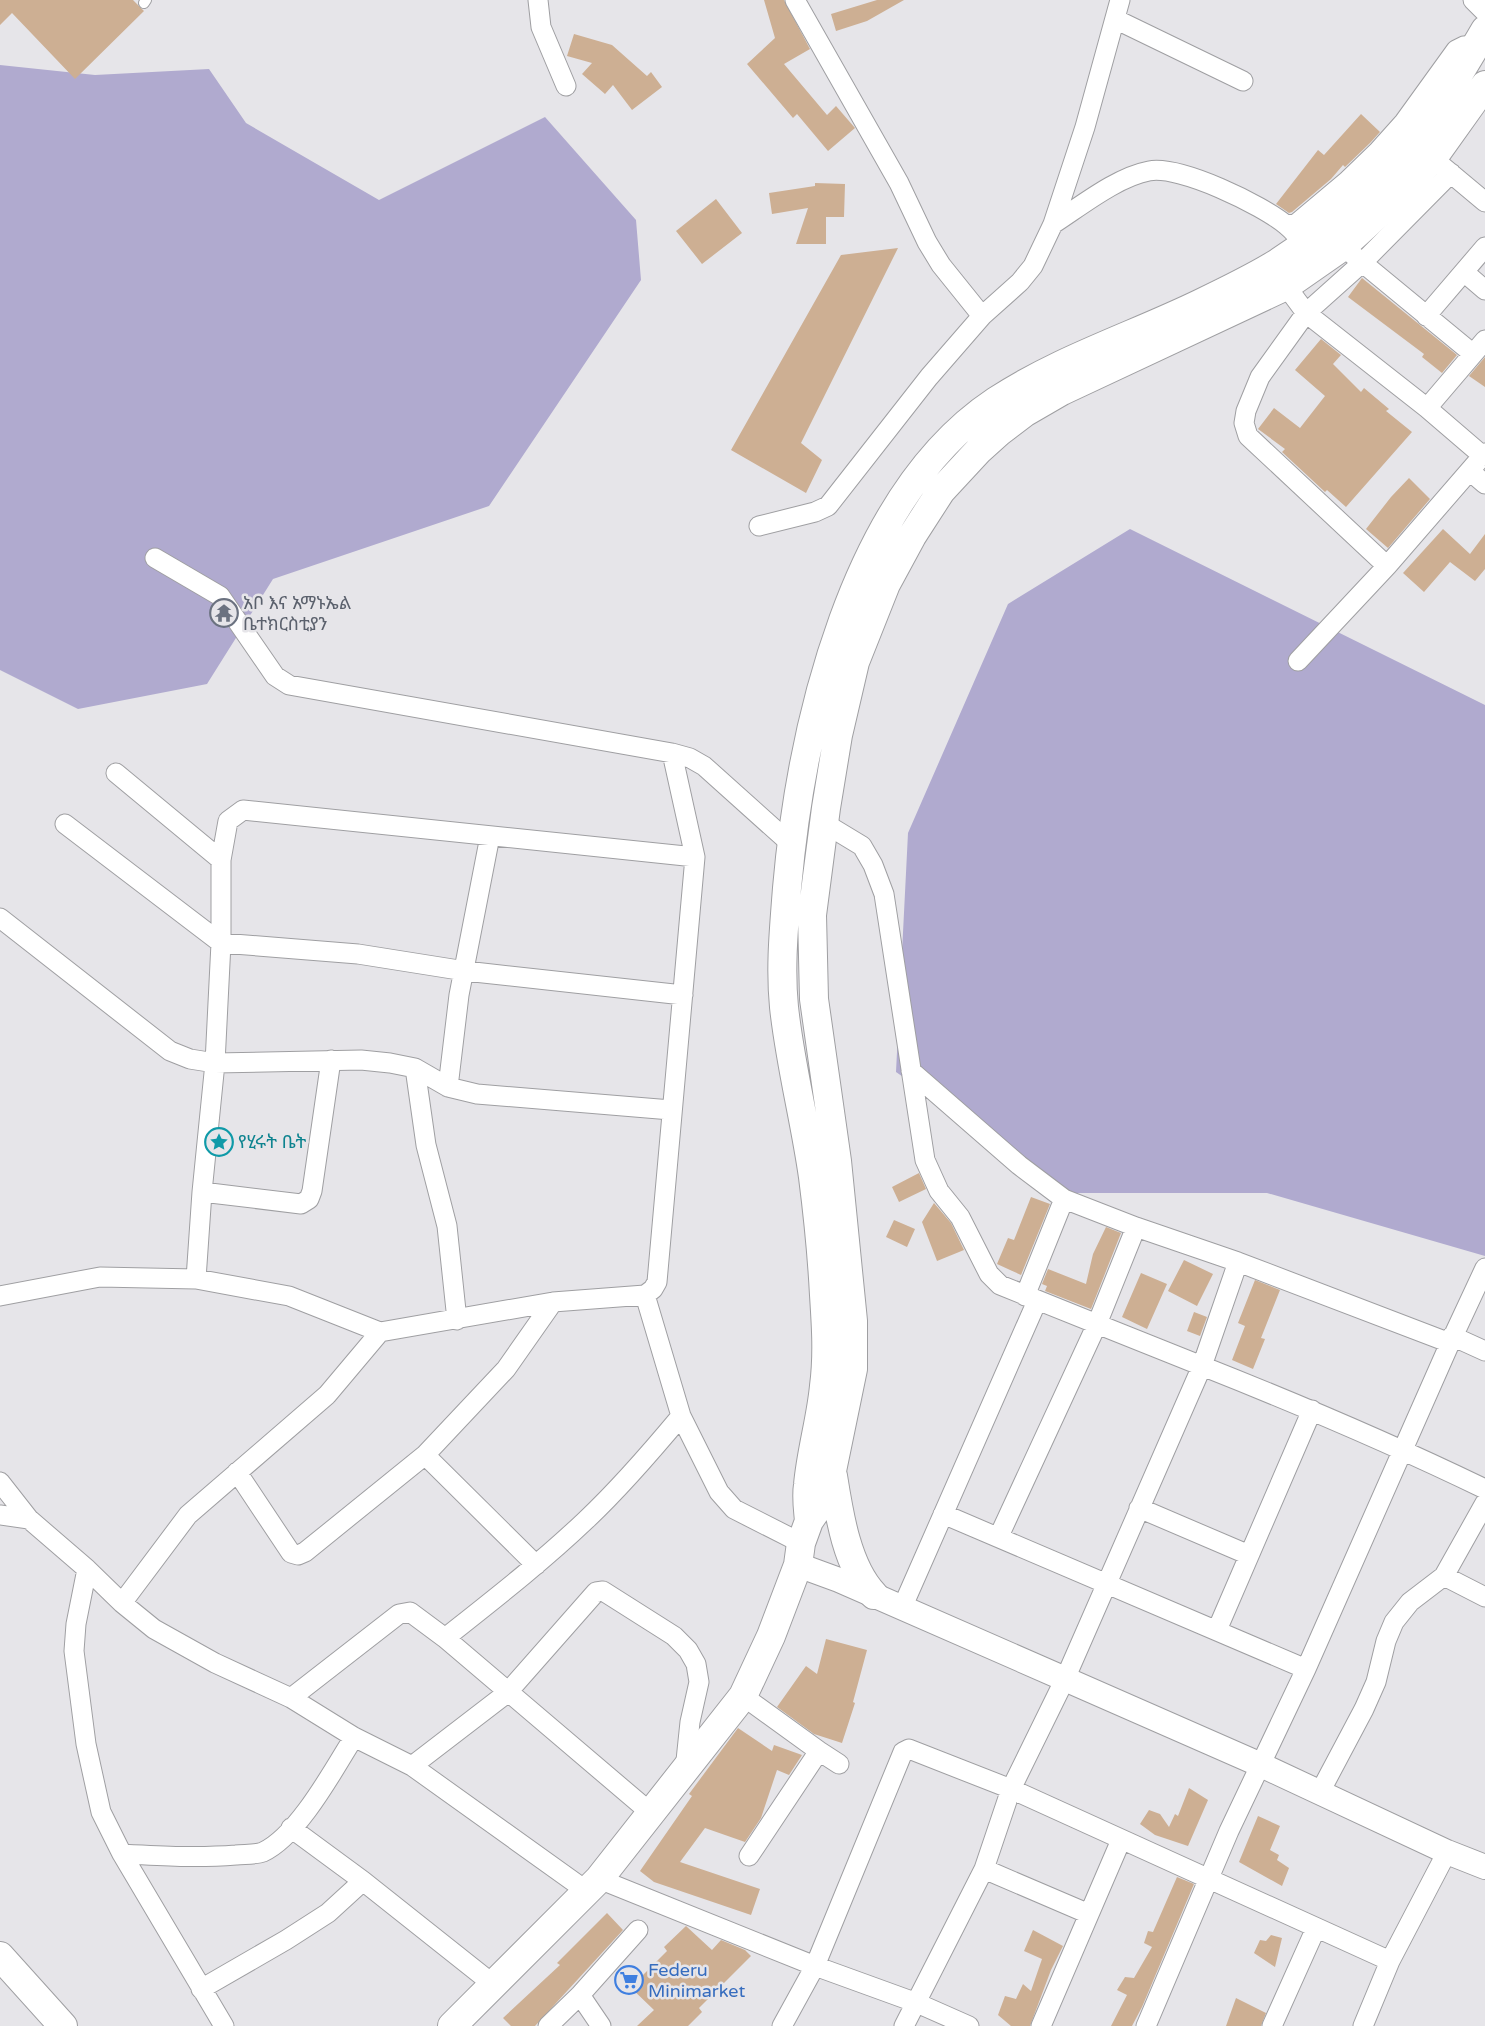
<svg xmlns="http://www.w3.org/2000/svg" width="1485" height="2026" font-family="'Varela Round','Noto Sans Ethiopic',sans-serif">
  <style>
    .forest { fill: #b0aacf }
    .building { fill: #cdaf93 }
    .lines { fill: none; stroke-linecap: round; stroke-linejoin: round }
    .service-casing { stroke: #9f9fa2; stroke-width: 12 }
    .minor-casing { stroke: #9f9fa2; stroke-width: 21 }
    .tertiary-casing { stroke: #9f9fa2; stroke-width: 26 }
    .secondary-casing { stroke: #9f9fa2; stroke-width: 30 }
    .service { stroke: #fff; stroke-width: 10 }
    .minor { stroke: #fff; stroke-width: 19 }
    .tertiary { stroke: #fff; stroke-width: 24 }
    .secondary { stroke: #fff; stroke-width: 28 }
    .labels { text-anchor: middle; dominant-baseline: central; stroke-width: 5; stroke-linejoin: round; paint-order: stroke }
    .worship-label { font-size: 18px; fill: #5b616d; stroke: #e6e5e9; text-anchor: start }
    .culture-label { font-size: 18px; fill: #0d838f; stroke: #e6e5e9; text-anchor: start }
    .shop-label { font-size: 18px; fill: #366cbe; stroke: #e6e5e9; text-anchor: start }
  </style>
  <rect width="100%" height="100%" fill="#e6e5e9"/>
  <path class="forest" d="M0,65L95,75L209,69L246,123L379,200L545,117L636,220L641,280L489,506L273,579L207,684L78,709L0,670Z
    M1130,529L1485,705V1256L1267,1193H1070L896,1072L908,833L1008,604Z"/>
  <path class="building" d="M0,0H133L144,11L75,79L12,13L0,25Z
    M764,0H784L810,49L784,64L827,115L836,106L855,128L828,151L797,114L793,118L747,64L775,38Z
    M877,0H904L867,21L836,31L831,14Z
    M574,34L612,45L647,76L651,72L662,87L632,110L613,85L605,94L582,74L592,63L567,56Z
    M1361,114L1380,132L1370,143L1345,167L1343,165L1331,179L1292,212L1289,213L1276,204L1318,150L1324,155Z
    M815,183L845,184L844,217H826V244H796L808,208L772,214L769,193L815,186Z
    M716,199L742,233L702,264L676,231Z
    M898,248L801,443L822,460L806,493L731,450L841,255Z
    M1362,278L1457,355L1442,373L1422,357L1424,354L1348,297Z
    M1321,339L1341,355L1333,364L1361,392L1364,388L1389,409L1386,411L1412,432L1346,507L1327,490L1325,492L1282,452L1285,449L1258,429L1274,408L1300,428L1325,396L1295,370Z
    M1485,357V387L1469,376Z
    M1409,478L1430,499L1388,548L1366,529L1391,497Z
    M1443,529L1470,554L1485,534V569L1475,581L1450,562L1424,592L1403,573Z
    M919,1173L926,1189L899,1202L892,1187Z
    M1031,1197L1050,1204L1021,1275L997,1264L1008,1238L1014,1240Z
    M934,1203L951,1223L964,1250L937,1261L922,1222Z
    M894,1220L915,1229L907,1247L886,1237Z
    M1106,1227L1121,1233L1091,1309L1045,1291L1047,1286L1042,1284L1048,1269L1086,1284L1093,1254Z
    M1184,1260L1213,1274L1197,1306L1168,1291Z
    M1141,1273L1167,1284L1147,1329L1122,1317Z
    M1255,1280L1280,1290L1261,1338L1265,1339L1253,1369L1232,1360L1245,1326L1238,1323Z
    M1194,1312L1207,1317L1200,1336L1187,1331Z
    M826,1639L867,1650L853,1702L855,1703L842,1743L814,1734L777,1707L806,1666L817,1674Z
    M738,1728L772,1751L774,1745L802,1755L789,1775L777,1770L761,1818L745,1842L705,1828L680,1862L760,1889L751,1915L654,1882L640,1871L692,1796L689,1794Z
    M1189,1788L1208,1800L1188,1846L1155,1835L1140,1824L1149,1810L1160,1814L1169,1827L1175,1814L1178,1816Z
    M1258,1816L1280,1826L1270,1850L1279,1855L1277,1860L1289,1868L1282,1886L1239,1862Z
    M1177,1877L1194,1884L1142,2007L1132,2026H1111L1127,1995L1117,1990L1125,1977L1134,1978L1152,1947L1144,1943L1148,1931L1153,1932Z
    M607,1913L623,1930L535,2026H511L503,2018L560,1965L557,1963Z
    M686,1926L712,1950L721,1940L745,1950L751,1956L699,2008L702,2012L688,2026H637L654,2010L627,1984L639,1973L642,1976L667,1951L664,1947Z
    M1033,1930L1063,1946L1051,1970L1030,2026H1011L998,2015L1005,1996L1016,1999L1023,1984L1031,1991L1042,1959L1024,1951Z
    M1271,1935L1282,1938L1275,1967L1254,1953L1260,1940L1266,1941Z
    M1236,1998L1266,2013L1261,2026H1226Z"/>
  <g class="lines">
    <defs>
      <path id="service" d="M144,3L146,0"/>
      <path id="minor" d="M538,0L541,27L566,86
        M795,0L899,183L927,242L941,265L982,316
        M1473,0L1485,12
        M1115,19L1243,81
        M1442,166L1485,202
        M1053,224C1081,206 1117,177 1149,171C1180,165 1262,205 1286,225C1296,233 1304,244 1311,254
        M1286,225L1297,223L1347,181L1378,151L1404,122L1456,50L1464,46L1476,45
        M1353,255L1472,353
        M1464,272L1485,290
        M1286,286L1306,313L1427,408L1483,456
        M1426,316L1485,247
        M1427,408L1485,340
        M1471,472L1485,484
        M759,526L815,512L828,506L929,377L982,316L1020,282L1033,266L1053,224L1085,127L1120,0
        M155,558L220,596L275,676L289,685L672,753L690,758L704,766L791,844
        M1387,566L1248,436L1244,423L1246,411L1260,377L1306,313L1363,262L1451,173
        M1298,661L1387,566L1485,453
        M672,753L695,857
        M116,773L221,860
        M824,823L862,846L873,865L884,894L925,1160L939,1191L960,1217L989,1274L1000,1285L1097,1324L1136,1227L1238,1262
        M65,824L221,943L358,954L465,971L683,995
        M0,918L170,1051L190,1059L215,1063L361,1060L390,1063L415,1068L448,1087L459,995L490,836
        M415,1068L426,1145L447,1226L457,1320
        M911,1071L1019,1165L1064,1199L1136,1227
        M448,1087L477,1094L671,1110
        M202,1192L301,1204L309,1199L312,1191L331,1060
        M645,1295L681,1416L719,1492L734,1509L801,1543
        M0,1296L100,1277L196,1279L289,1296L380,1332L553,1302L645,1295L653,1289L657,1282L695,857L243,810L228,821L221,860V943L215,1063L202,1192L196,1279
        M1025,1296L1064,1199
        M1452,1336L1485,1351
        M1450,1343L1485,1268
        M425,1455L536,1565
        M237,1472L291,1553L298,1555L305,1552L425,1455L506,1369L553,1302
        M0,1482L29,1519L87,1569L76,1624L74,1651L86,1744L101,1812L122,1854L224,2026
        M1139,1508L1249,1555
        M943,1514L1306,1669
        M0,1515L29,1519
        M999,1536L1097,1324L1202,1366L1238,1262L1450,1343L1306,1669L1229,1831L1146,2026
        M87,1569L122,1603L154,1629L215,1663L291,1698L354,1737L412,1766L588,1892
        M1444,1576L1485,1597
        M122,1603L188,1515L327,1395L380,1332
        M902,1608L1037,1301
        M1217,1630L1312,1410
        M445,1638C493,1600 542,1562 586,1520C620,1488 651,1452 681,1416
        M743,1696L819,1751L749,1856
        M291,1698L399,1614L410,1612L445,1638L652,1814
        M819,1751L839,1764
        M412,1766L507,1693L596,1592L603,1591L674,1636L688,1650L696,1664L699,1682L690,1722L685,1770
        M1320,1792L1364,1709L1376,1682L1386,1641L1394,1622L1410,1602L1444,1576L1485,1503
        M291,1828L363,1881L494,1985
        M122,1854C161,1856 198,1858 236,1855C244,1854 255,1855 263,1852C298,1836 334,1769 354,1737
        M984,1869L1089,1914
        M599,1879L815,1966L917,2003L969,2026
        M201,1989L286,1940L328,1913L363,1881
        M580,1995L601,2026
        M548,2026L580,1995L638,1930
        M782,2026L815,1966L903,1752L909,1749L1011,1789L1390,1961
        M904,2026L984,1869L1011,1789L1065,1679L1202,1366C1298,1404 1392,1444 1485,1489
        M1041,2026L1121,1840
        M1272,2026L1316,1928
        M1363,2026L1390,1961L1447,1852"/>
      <path id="tertiary" d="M798,1565L839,1580L1065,1679L1261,1765L1447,1852L1485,1867"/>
      <path id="secondary" d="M833,1476C839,1514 847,1567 874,1595
        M809,1521C808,1509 806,1497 808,1485C811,1451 821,1419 824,1386C828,1355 826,1326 824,1295C822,1256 818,1216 813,1177C805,1120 790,1064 784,1007C780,967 784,928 787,888C801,728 853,496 996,401C1060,359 1133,336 1201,303C1226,291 1251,279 1274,265C1320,236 1376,186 1410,144C1439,109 1462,69 1485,30
        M0,1956L63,2026
        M452,2026L599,1879L743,1696L771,1636L798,1565L801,1543L809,1521L827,1495L853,1369V1321L837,1161L814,999L812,915L826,808L838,735L855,662L886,584L912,536L941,491L979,450L999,432L1024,413L1062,391L1286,286L1342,247L1397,197L1433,158L1485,85"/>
    </defs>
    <use href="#service" class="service-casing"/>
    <use href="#minor" class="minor-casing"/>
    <use href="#tertiary" class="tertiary-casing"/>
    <use href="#secondary" class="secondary-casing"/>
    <use href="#service" class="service"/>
    <use href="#minor" class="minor"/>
    <use href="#tertiary" class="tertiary"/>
    <use href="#secondary" class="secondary"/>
  </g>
  <defs>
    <symbol id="temple-ring" viewBox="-11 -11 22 22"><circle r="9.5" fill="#e6e5e9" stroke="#6b7280" stroke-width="1.5"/><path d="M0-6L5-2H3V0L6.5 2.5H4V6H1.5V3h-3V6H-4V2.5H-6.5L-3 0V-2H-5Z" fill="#6b7280"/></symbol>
    <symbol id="sight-ring" viewBox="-11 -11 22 22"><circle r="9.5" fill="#e6e5e9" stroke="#0f9aa8" stroke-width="1.5"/><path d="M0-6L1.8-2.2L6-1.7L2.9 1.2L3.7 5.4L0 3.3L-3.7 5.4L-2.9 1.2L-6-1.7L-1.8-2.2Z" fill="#0f9aa8"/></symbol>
    <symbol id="supermarket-ring" viewBox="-11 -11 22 22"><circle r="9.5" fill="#e6e5e9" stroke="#3f7fe0" stroke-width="1.5"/><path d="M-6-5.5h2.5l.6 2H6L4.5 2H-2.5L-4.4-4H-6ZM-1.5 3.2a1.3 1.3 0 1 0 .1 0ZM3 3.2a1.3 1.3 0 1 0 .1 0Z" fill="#3f7fe0"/></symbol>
  </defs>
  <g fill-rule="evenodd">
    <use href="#temple-ring" x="208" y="597" width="32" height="32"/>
    <use href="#sight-ring" x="203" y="1126" width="32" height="32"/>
    <use href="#supermarket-ring" x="613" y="1964" width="32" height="32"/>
  </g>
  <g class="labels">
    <g class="worship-label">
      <text x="243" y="603">አቦ እና አማኑኤል<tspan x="243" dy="21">ቤተክርስቲያን</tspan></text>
    </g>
    <g class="culture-label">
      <text x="238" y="1142">የሂሩት ቤት</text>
    </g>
    <g class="shop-label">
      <text x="648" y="1970">Federu<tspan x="648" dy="21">Minimarket</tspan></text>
    </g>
  </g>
</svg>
